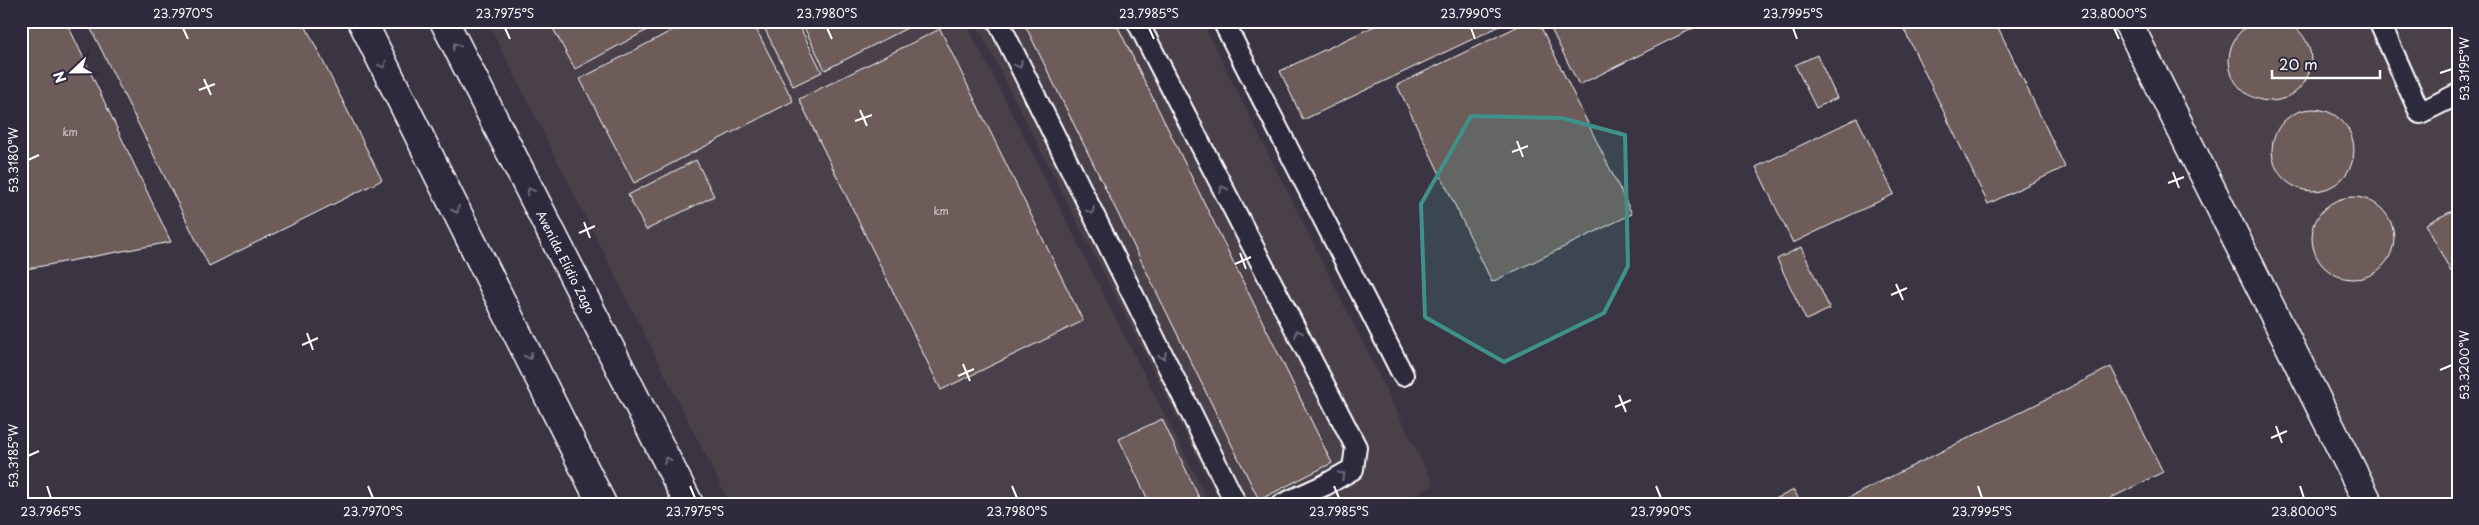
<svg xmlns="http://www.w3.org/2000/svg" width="2479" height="525" font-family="'Playpen Sans',sans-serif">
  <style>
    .built { fill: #4a404a }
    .building { fill: #6d5c5a; stroke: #fff }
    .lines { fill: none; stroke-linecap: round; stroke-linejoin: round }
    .service-casing { stroke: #fff; stroke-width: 24 }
    .minor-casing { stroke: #fff; stroke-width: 31 }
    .service { stroke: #2f2a3d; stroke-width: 20 }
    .minor { stroke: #2f2a3d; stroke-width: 28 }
    .oneway { stroke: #6d6a77 }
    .marked { fill: #3f918b; fill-opacity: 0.2; stroke: #3f918b; stroke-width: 4; stroke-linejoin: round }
    .ticks { fill: none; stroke: #fff; stroke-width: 2 }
    .labels { text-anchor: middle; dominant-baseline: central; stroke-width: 5; stroke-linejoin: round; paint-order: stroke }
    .number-label { font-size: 10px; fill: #dad6d6 }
    .street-label { font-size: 12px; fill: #fff; stroke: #2f2a3d }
    .neatline { fill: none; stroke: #fff; stroke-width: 2 }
    .ticks-label { font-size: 12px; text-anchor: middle; fill: #fff }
  </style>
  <rect width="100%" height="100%" fill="#3b3443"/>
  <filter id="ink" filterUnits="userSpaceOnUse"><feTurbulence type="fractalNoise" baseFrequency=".02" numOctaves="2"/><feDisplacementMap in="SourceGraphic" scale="10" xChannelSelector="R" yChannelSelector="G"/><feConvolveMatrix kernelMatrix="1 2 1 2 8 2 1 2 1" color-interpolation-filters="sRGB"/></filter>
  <g filter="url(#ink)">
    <path class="built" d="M487,21H965L1210,504H730Z
      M975,21H1202L1434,485L1396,504H1221Z
      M2140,21H2458V504H2381Z"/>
    <path class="building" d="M2229 60a41 41 0 1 1 82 0a41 41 0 1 1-82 0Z
      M21,21H66L171,242L21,270Z
      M87,21H303L382,180L209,266Z
      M549,21H664L575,69Z
      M690,21H752L793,101L634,183L580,79Z
      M761,21H797L822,72L793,86Z
      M801,21H921L825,70Z
      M1023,21H1115L1332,463L1259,500Z
      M1385,21H1497L1500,26L1303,120L1280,71Z
      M1529,21H1538L1632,214L1492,282L1397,85Z
      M1547,21H1708L1579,85Z
      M1900,21H1995L2065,167L1988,204Z
      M940,29L1083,321L941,390L799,99Z
      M1817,55L1837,98L1816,108L1795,65Z
      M2272 150a41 41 0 1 1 82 0a41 41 0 1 1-82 0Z
      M1857,118L1894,194L1793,243L1756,167Z
      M696,160L714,196L646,230L628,195Z
      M2312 238a41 41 0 1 1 82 0a41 41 0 1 1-82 0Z
      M2458,208V269L2451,272L2426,224Z
      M1801,247L1830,309L1806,320L1777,259Z
      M2111,367L2163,472L2099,504H1836Z
      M1162,419L1202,504H1150L1119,439Z
      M1794,490L1801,504H1765Z"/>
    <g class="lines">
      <defs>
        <path id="service" d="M998,21L1236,504
          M1137,21L1356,447L1353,469L1325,485L1283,504
          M1223,21L1403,375
          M2379,21L2420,113L2458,94"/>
        <path id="minor" d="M362,21L602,504
          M444,21L689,504
          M2127,21L2369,504"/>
      </defs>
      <use href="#service" class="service-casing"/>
      <use href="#minor" class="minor-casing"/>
      <use href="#service" class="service"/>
      <use href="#minor" class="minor"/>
    </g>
    <defs><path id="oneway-chevron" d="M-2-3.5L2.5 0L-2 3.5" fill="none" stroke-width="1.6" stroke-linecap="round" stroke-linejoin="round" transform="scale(1.25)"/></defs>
    <g class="oneway">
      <use href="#oneway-chevron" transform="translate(456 46) rotate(-117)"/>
      <use href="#oneway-chevron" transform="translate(383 65) rotate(63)"/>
      <use href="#oneway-chevron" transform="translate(1019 65) rotate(64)"/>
      <use href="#oneway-chevron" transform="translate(1223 189) rotate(-117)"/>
      <use href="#oneway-chevron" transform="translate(530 191) rotate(-117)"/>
      <use href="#oneway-chevron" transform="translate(456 210) rotate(63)"/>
      <use href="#oneway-chevron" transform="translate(1091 211) rotate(64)"/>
      <use href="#oneway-chevron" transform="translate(1298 333) rotate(-117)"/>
      <use href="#oneway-chevron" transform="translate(529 356) rotate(63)"/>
      <use href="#oneway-chevron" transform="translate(1163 356) rotate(64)"/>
      <use href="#oneway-chevron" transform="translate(667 460) rotate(-117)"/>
      <use href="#oneway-chevron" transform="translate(1342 475) rotate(-31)"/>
    </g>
  </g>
  <path class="marked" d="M1471,116L1562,118L1625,135L1628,266L1604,313L1504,362L1425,317L1421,204Z"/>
  <path class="ticks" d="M183,28L188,39M505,28L510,39M827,28L832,39M1149,28L1154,39M1471,28L1475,39M1793,28L1797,39M2114,28L2119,39M2440,73L2452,69M204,79L211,95M199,90L215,84M860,110L867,126M855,121L872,115M1517,141L1523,157M1512,152L1528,146M28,160L39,155M2173,172L2179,188M2168,183L2184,177M584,222L590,238M579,233L595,226M1240,253L1246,269M1235,264L1251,257M1896,284L1903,300M1891,295L1907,288M307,333L313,350M302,345L318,338M963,364L970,381M2440,370L2452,365M958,376L974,369M1619,395L1626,412M1615,407L1631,400M2276,426L2282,443M2271,438L2287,431M28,456L39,451M47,486L51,498M368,486L373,498M690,486L695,498M1012,486L1017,498M1334,486L1339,498M1656,486L1661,498M1978,486L1982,498M2300,486L2304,498"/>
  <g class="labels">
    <g class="number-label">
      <text x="70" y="131">km</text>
      <text x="941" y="210">km</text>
    </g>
    <g class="street-label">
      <text transform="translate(566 262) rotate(63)">Avenida Elídio Zago</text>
    </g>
  </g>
  <rect width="2479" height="525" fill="none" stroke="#2f2a3d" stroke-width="55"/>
  <g transform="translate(72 72) rotate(248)" stroke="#2f2a3d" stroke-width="4" paint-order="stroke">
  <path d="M0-4L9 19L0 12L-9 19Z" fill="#ffffff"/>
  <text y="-8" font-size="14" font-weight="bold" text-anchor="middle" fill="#ffffff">N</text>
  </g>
  <path d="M2272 70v8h108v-8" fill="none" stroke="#ffffff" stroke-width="2.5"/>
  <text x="2279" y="70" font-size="15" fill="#ffffff" stroke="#2f2a3d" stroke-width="4" paint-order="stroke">20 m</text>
  <rect x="28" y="28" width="2424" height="470" class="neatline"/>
  <g class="ticks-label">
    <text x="183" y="18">23.7970°S</text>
    <text x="505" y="18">23.7975°S</text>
    <text x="827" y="18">23.7980°S</text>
    <text x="1149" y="18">23.7985°S</text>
    <text x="1471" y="18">23.7990°S</text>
    <text x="1793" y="18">23.7995°S</text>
    <text x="2114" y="18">23.8000°S</text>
    <text transform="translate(2465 69) rotate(-90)" y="4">53.3195°W</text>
    <text transform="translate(14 160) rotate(-90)" y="4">53.3180°W</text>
    <text transform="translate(2465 365) rotate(-90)" y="4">53.3200°W</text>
    <text transform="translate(14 456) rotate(-90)" y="4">53.3185°W</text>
    <text x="51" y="516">23.7965°S</text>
    <text x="373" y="516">23.7970°S</text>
    <text x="695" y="516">23.7975°S</text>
    <text x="1017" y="516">23.7980°S</text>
    <text x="1339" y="516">23.7985°S</text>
    <text x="1661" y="516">23.7990°S</text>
    <text x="1982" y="516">23.7995°S</text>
    <text x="2304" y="516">23.8000°S</text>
  </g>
</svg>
